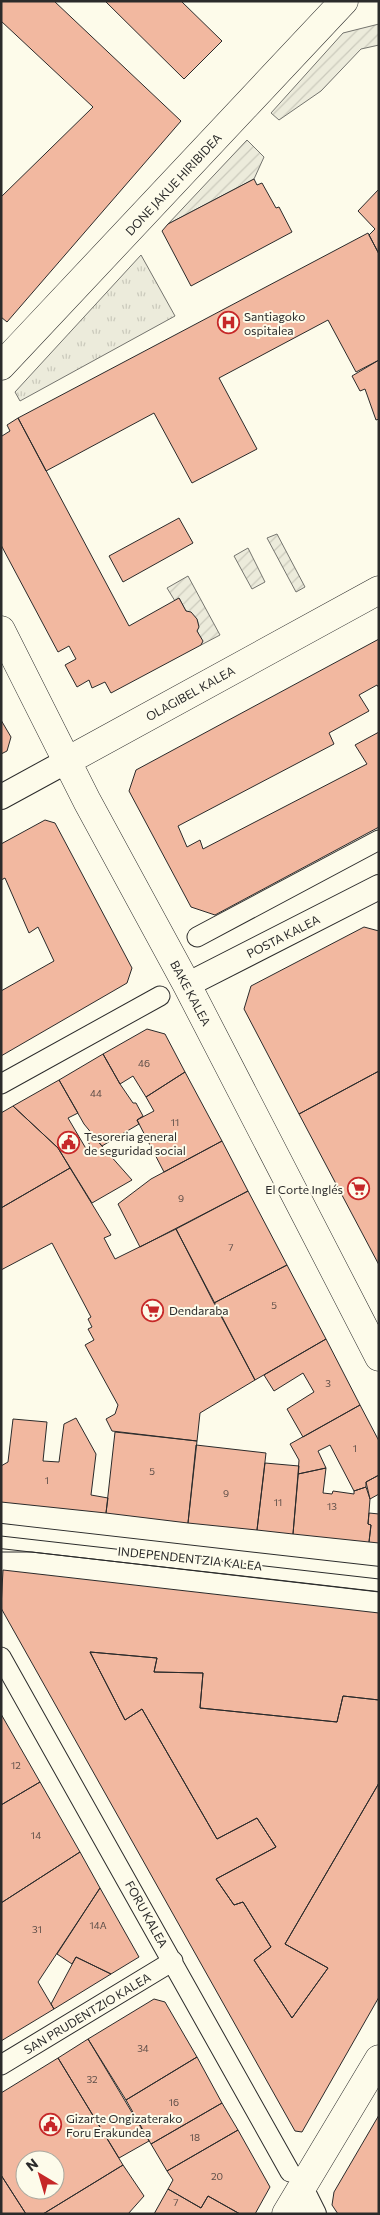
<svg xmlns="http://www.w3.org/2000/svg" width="380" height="2215" font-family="Commissioner,sans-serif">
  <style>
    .grass { fill: url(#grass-tufts); stroke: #74746e }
    .garden { fill: url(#garden-furrows); stroke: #74746e }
    .building { fill: #f2b8a0; stroke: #2b2b2b; fill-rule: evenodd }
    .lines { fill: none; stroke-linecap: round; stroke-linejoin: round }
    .pedestrian-casing { stroke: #2b2b2b; stroke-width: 21 }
    .minor-casing { stroke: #2b2b2b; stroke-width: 26 }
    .secondary-casing { stroke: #2b2b2b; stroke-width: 29 }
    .pedestrian { stroke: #fdfbea; stroke-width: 19 }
    .minor { stroke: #fdfbea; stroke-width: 24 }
    .secondary { stroke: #fdfbea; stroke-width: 28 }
    .tram { stroke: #2b2b2b; stroke-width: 1 }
    .labels { text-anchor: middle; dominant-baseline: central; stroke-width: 4; stroke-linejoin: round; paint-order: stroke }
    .number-label { font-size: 10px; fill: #5d4e48 }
    .street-label { font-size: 12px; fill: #2b2b2b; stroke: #fdfbea }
    .poi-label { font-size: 12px; fill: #2b2b2b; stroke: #fdfbea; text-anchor: start }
  </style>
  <defs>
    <pattern id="grass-tufts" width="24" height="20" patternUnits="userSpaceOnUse" patternTransform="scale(1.25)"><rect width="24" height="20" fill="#ecebdb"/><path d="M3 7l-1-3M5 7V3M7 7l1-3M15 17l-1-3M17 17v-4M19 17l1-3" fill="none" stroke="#cbcabc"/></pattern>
    <pattern id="garden-furrows" width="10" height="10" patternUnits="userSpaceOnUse" patternTransform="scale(1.25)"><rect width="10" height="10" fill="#ecebdb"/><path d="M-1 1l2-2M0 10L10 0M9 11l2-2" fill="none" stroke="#cbcabc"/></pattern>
  </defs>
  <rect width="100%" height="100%" fill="#fdfbea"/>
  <path class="grass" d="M141,255L175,316L20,401L15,392Z"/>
  <path class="garden" d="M379,24V45L361,49L321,91L279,120L271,113L343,33Z
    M247,140L264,157L254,179L168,224Z
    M277,534L305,587L296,592L267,538Z
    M248,548L265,582L252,589L234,556Z
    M188,576L220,635L201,645L202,641L197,631C201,622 195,614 186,611L179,598L175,601L167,588Z"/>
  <path class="building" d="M1,1H54L181,121L7,322L1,317V197L93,107L1,21Z
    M105,1H181L222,41L184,79Z
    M254,179L257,185L262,183L276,208L279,207L292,232L191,286L162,231L168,224Z
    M379,189V254L369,235L375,229L358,211Z
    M368,233L379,254V360L356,372L328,320L219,378L257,449L192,483L154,413L46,471L18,418Z
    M379,360V419L376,420L365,389L360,391L352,376Z
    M18,418L129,626L179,598L186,611L191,612L197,619L199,627L197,631L203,641L201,645L111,693L105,682L92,688L89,680L77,687L65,665L76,659L69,646L58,652L1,545V435L2,436L10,431L7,425Z
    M179,518L193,543L123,582L109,556Z
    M379,639V688L377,685L359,695L369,711L329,733L334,744L178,826L187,847L200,840L203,849L367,764L355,745L379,732V827L215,915L191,907L129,791L136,770Z
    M1,720L11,737L7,751L1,754Z
    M45,820L55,823L132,968L127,983L1,1056V991L54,961L38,927L29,933L5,878L1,880V844Z
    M364,927L379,931V1071L299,1114L244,1009L251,986Z
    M147,1029L165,1034L185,1072L146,1097L133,1076L120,1084L103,1054Z
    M103,1054L120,1084L133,1103H136L143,1116L137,1120L139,1124L102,1146L84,1124L59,1080Z
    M379,1071V1265L299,1114Z
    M185,1072L222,1141L164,1172L137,1120L154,1111L146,1097Z
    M59,1080L78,1113L68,1118L88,1152L92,1149L87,1140L93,1136L132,1180L92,1203L58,1148L13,1106Z
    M13,1106L58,1148L70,1168L1,1208V1113Z
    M222,1141L248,1191L140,1247L118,1204L151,1179Z
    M70,1168L111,1235L104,1238L115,1259L176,1229L255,1380L200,1413L197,1441L112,1431L106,1419L115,1414L118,1405L85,1345L94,1340L88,1329L92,1327L88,1319L91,1317L52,1243L1,1270V1208Z
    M248,1191L287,1265L214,1303L176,1229Z
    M287,1265L326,1339L255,1380L214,1303Z
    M326,1339L360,1405L303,1437L287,1409L314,1392L303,1373L274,1391L264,1375Z
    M360,1405L379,1441V1475L366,1482V1487L354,1491L330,1445L318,1451L326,1468L298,1474L299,1460L290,1444Z
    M76,1418L96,1454L91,1495L108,1498L106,1513L1,1502V1466L8,1462L13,1419L47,1422L43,1461L59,1462L64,1424Z
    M115,1432L197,1441L188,1523L106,1513Z
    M196,1445L266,1453L257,1530L188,1523Z
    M265,1463L299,1466L293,1534L257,1530Z
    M326,1468L323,1493L332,1494L333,1491L354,1494V1491L366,1487L370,1499L368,1524L371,1525L369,1542L293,1534L298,1474Z
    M379,1475V1494L370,1499L366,1482Z
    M369,1513L379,1514V1543L369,1542L371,1525L368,1524Z
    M3,1570L379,1613V1700L343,1696L337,1722L200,1708L203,1673L154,1672L157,1658L90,1652L125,1720L142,1709L217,1839L257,1818L276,1847L216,1879L234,1905L243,1902L271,1947L254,1960L292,2018L328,1968L285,1944L379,1783V1997L302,2132L295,2131L1,1608Z
    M90,1652L157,1658L154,1672L203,1673L200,1708L337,1722L343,1696L379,1700V1783L285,1944L328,1968L292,2018L254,1960L271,1947L243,1902L234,1905L216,1879L276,1847L257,1818L217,1839L142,1709L125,1720Z
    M1,1714L40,1782L1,1805Z
    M40,1782L80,1852L1,1903V1805Z
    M80,1852L100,1888L38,1982L54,2009L1,2041V1903Z
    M100,1888L139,1957L111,1974L76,1957L72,1964L57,1954Z
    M76,1957L111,1974L54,2009L51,2004Z
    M154,1999L165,2002L197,2057L126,2100L88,2039Z
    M88,2039L149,2141L119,2158L58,2058Z
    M197,2057L222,2103L151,2144L126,2100Z
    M58,2058L123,2165L43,2214H26L1,2175V2093ZM25,2160H55V2190H25Z
    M222,2103L238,2130L167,2171L151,2144Z
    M379,2115V2214H338L332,2205L334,2192Z
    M238,2130L270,2187L255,2214H240L208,2196L201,2208L168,2189L173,2180L167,2171Z
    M123,2165L144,2196L128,2214H43Z
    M1,2175L26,2214H1Z
    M168,2189L201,2208L208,2196L240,2214H154Z"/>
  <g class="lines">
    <defs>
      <path id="pedestrian" d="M197,937L379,840
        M1,1084L160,996
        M1,1657L290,2172
        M1,2065L173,1961"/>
      <path id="minor" d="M1,797L67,761
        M187,985L379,887
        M1,1536L379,1579
        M301,2188L314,2214"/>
      <path id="secondary" d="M1,366L344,1
        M1,630L87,801L187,985L379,1357
        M67,761L379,590
        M286,2214L379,2059"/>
    </defs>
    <use href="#pedestrian" class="pedestrian-casing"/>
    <use href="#minor" class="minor-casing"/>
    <use href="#secondary" class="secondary-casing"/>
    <use href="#pedestrian" class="pedestrian"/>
    <use href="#minor" class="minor"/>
    <use href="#secondary" class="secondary"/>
    <path class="tram" d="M1,1536L379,1579
      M1,1552H32L379,1592"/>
  </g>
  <defs>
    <symbol id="hospital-ring" viewBox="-11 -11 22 22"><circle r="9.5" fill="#fdfbea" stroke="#c62828" stroke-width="1.5"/><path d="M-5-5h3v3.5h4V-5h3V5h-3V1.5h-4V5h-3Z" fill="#c62828"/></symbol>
    <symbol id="civic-ring" viewBox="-11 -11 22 22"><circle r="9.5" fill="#fdfbea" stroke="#c62828" stroke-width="1.5"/><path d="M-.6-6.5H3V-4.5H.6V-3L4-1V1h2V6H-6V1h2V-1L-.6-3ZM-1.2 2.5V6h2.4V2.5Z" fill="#c62828"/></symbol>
    <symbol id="supermarket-ring" viewBox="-11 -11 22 22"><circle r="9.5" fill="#fdfbea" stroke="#c62828" stroke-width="1.5"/><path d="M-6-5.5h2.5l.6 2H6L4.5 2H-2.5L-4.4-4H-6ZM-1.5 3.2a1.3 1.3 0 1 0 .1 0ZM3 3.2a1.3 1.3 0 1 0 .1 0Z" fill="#c62828"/></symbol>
  </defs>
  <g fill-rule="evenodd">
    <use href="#hospital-ring" x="216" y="310" width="25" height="25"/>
    <use href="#civic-ring" x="56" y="1130" width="25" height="25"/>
    <use href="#supermarket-ring" x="346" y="1176" width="25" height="25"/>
    <use href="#supermarket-ring" x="140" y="1298" width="25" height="25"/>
    <use href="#civic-ring" x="38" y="2112" width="25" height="25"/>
  </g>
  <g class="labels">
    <g class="number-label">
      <text x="144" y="1063">46</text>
      <text x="96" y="1093">44</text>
      <text x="175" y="1122">11</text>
      <text x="181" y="1198">9</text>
      <text x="231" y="1247">7</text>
      <text x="274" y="1305">5</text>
      <text x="328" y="1383">3</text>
      <text x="355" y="1448">1</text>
      <text x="152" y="1471">5</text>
      <text x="47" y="1480">1</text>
      <text x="226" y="1493">9</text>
      <text x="278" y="1502">11</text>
      <text x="332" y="1506">13</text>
      <text x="16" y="1765">12</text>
      <text x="36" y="1835">14</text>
      <text x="98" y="1925">14A</text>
      <text x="37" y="1929">31</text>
      <text x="143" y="2048">34</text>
      <text x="92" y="2079">32</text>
      <text x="174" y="2102">16</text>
      <text x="195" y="2137">18</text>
      <text x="217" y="2176">20</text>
      <text x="176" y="2202">7</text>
    </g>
    <g class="street-label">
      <text transform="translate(173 184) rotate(-47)">DONE JAKUE HIRIBIDEA</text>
      <text transform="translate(190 693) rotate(-29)">OLAGIBEL KALEA</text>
      <text transform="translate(283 936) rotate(-27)">POSTA KALEA</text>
      <text transform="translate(191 993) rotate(62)">BAKE KALEA</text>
      <text transform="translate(190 1558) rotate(6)">INDEPENDENTZIA KALEA</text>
      <text transform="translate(147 1914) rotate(61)">FORU KALEA</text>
      <text transform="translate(87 2013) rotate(-31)">SAN PRUDENTZIO KALEA</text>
    </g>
    <g class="poi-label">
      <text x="244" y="316">Santiagoko<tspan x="244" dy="14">ospitalea</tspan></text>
      <text x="84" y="1136">Tesoreria general<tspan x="84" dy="14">de seguridad social</tspan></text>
      <text x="343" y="1189" text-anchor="end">El Corte Inglés</text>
      <text x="169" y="1310">Dendaraba</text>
      <text x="66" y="2118">Gizarte Ongizaterako<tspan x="66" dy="14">Foru Erakundea</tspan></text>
    </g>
  </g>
  <rect width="380" height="2215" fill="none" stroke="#2b2b2b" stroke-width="5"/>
  <g transform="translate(40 2175) rotate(322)"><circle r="24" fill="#fdfbea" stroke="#a9a89e"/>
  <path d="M0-4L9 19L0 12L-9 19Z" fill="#c62828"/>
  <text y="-8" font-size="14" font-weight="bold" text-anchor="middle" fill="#2b2b2b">N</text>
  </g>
</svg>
